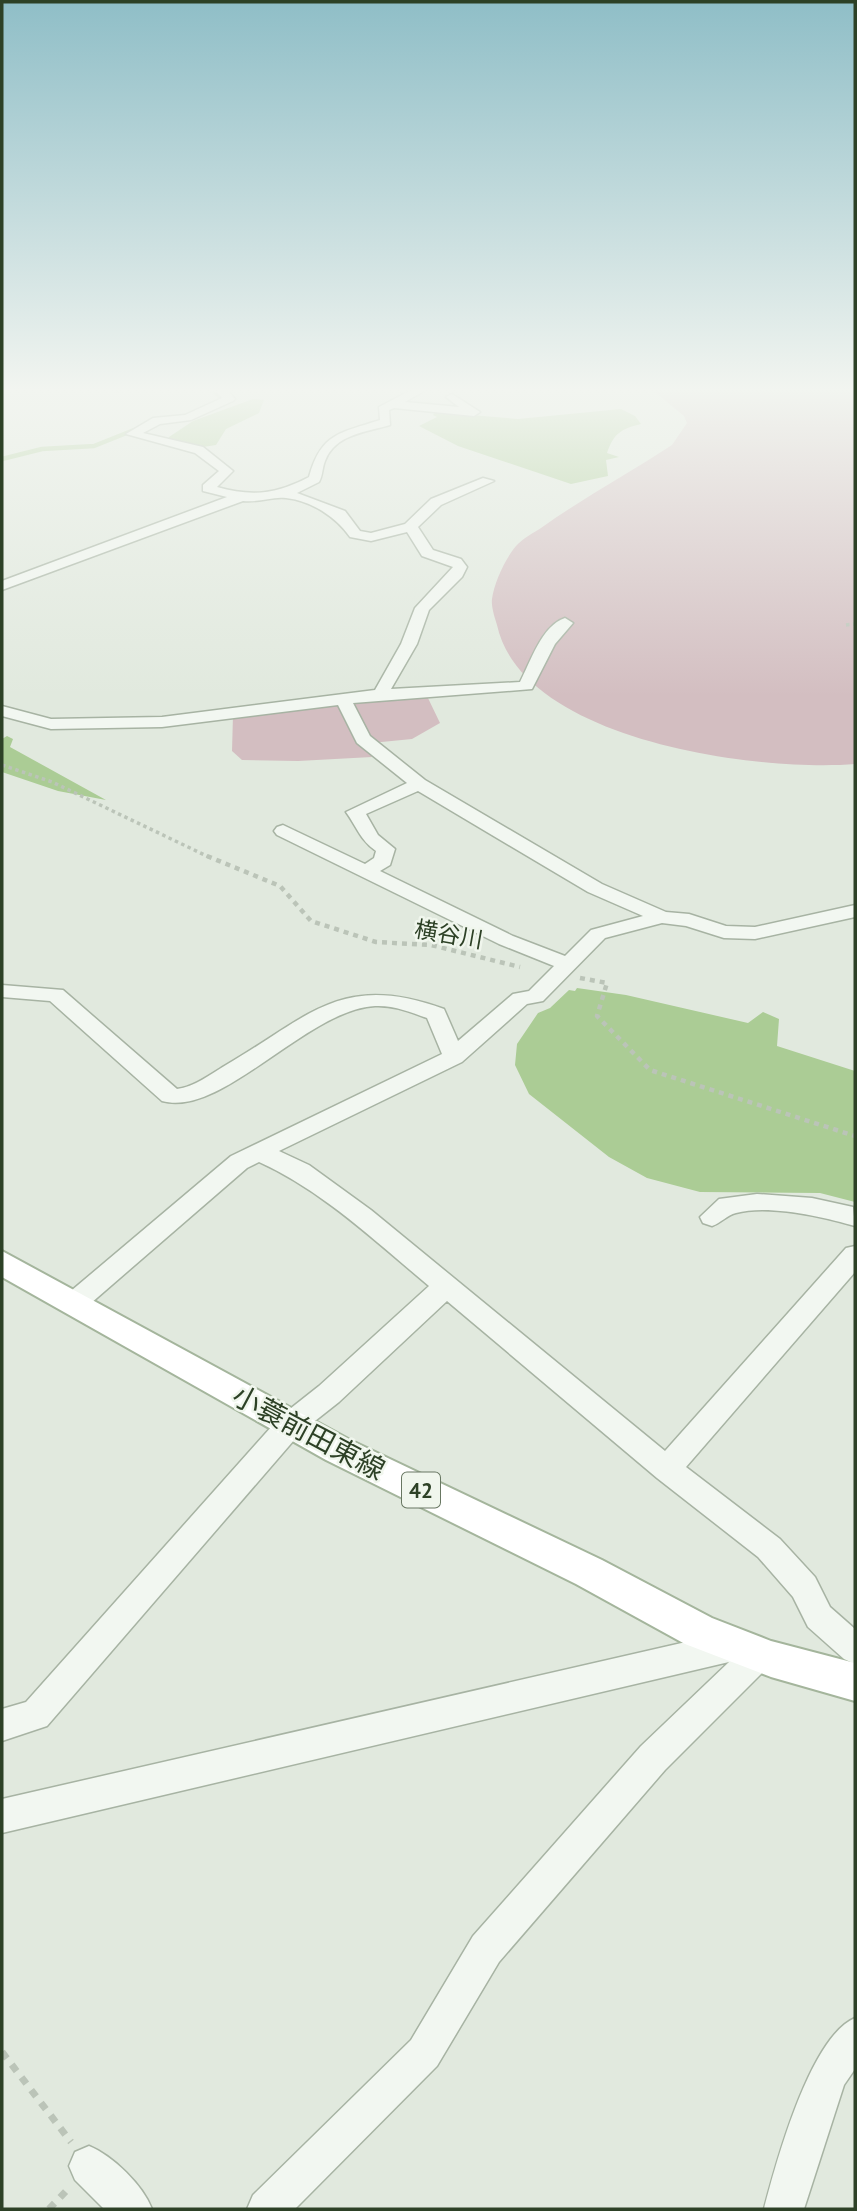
<svg xmlns="http://www.w3.org/2000/svg" width="857" height="2211" font-family="'PT Sans','Noto Sans JP',sans-serif">
  <style>
    .green { fill: #d3bec1 }
    .water { fill: #abcc95 }
    .lines { fill: none; stroke-linecap: round; stroke-linejoin: round }
    .stream { stroke: #abcc95; stroke-width: 4.5 }
    .minor-casing { stroke: #a7b3a3; stroke-width: 3 }
    .major-casing { stroke: #a4b59c; stroke-width: 4 }
    .path-far3 { stroke: #bbc4b8; stroke-width: 2.5; stroke-dasharray: 2.5 2.5; stroke-linecap: butt }
    .path-far2 { stroke: #bbc4b8; stroke-width: 3.5; stroke-dasharray: 3.5 3.5; stroke-linecap: butt }
    .path-far1 { stroke: #bbc4b8; stroke-width: 4.5; stroke-dasharray: 5 5; stroke-linecap: butt }
    .path { stroke: #bbc4b8; stroke-width: 7; stroke-dasharray: 8 8; stroke-linecap: butt }
    .minor { fill: #f2f7f1; fill-rule: evenodd }
    .major { fill: #fff; fill-rule: evenodd }
    .labels { text-anchor: middle; dominant-baseline: central; stroke-width: 5; stroke-linejoin: round; paint-order: stroke }
    .shield { fill: #f0f6ed; stroke: #687762; stroke-width: 2 }
    .shield-label { font-size: 21px; font-weight: bold; fill: #2d4126 }
    .street-label { font-size: 23px; fill: #2d4126; stroke: #f0f6ed }
    .near-street-label { font-size: 28px; fill: #2d4126; stroke: #f0f6ed }
  </style>
  <rect width="100%" height="100%" fill="#e1e9de"/>
  <path class="green" d="M649,387H855V764C758,772 522,741 497,625C495,618 491,607 492,599C494,583 505,559 516,546C522,539 533,533 541,528C583,498 629,473 672,445L687,423L684,416Z
    M427,696L440,723L412,739L361,744L372,757L298,761L242,760L232,751L233,715L339,701Z"/>
  <path class="water" d="M253,399L264,400L259,413L226,429L216,445L203,447L169,440V437L193,421Z
    M621,409L635,416L641,424C621,429 614,433 607,453L619,457L606,460L608,476L571,484L458,446L419,426L437,417L433,415L435,412L518,419Z
    M7,736L13,739L10,747L106,800L58,791L2,772V739Z
    M577,988L626,995L748,1023L763,1012L779,1019L777,1046L855,1071V1202L820,1193L700,1192L647,1178L609,1157L529,1094L515,1065L517,1044L538,1013L550,1008L569,990L575,991Z"/>
  <g class="lines">
    <path class="stream" d="M221,387L215,392L224,400
      M2,459L42,449L94,446L134,430"/>
    <defs>
      <path id="minor" d="M221,387H234L229,392L235,399L233,401L191,420L160,424L143,433L203,447L233,471L217,487C252,497 277,494 309,477C321,433 340,433 380,420L379,407L417,387H431L405,402L459,407L446,397L452,394L480,412L474,416L394,408L389,410L390,425C367,432 335,434 325,461C322,468 323,475 319,482L297,493L345,511L360,531L371,533L405,524L431,499L483,478L494,481L441,505L418,527L433,550L461,559L467,567L462,577L429,610L417,644L391,689L520,682C530,663 542,625 565,618L573,623L555,644L532,689L353,703L370,736L425,780L602,884L666,912L689,914L726,926L755,927L855,905V917L755,939L724,938L686,926L662,923L605,938L543,1001L527,1004L462,1062L279,1151L309,1165L371,1210L665,1451L846,1248L855,1246V1272L686,1467L780,1539L815,1577L830,1607L855,1629V1664L844,1659L808,1627L793,1597L758,1557L657,1478L447,1301L339,1402L301,1432L47,1726L2,1741V1709L26,1702L281,1416L319,1386L429,1286C375,1241 323,1191 259,1162L247,1168L83,1310L74,1313L65,1310L61,1303L65,1296L231,1156L442,1054L427,1018C410,1012 393,1005 375,1006C306,1010 222,1118 162,1101L50,1001L2,997V985L63,990L177,1089C194,1087 211,1074 226,1065C309,1017 341,971 444,1009L458,1041L513,994L529,991L554,966L499,944L277,835L274,831L277,827L283,825L365,864L374,858L376,851C360,840 357,827 346,812L407,783L357,743L338,705L162,727L51,729L2,716V706L51,719L162,717L375,690L401,644L415,608L453,567L422,556L407,532L371,541L350,537C336,517 312,501 286,498C273,496 258,503 243,501L2,590V581L227,497L203,491V485L219,471L195,453L126,434L153,418L185,415L222,398L216,391ZM418,791L588,892L643,916L591,930L565,956L513,936L380,871L390,865L395,849L378,835L366,814Z
        M757,1194L812,1198L853,1207L855,1226C824,1217 768,1204 736,1213C727,1215 721,1223 712,1226L703,1223L700,1217L719,1199Z
        M734,1631L745,1636L749,1644L758,1640L769,1644L774,1655L769,1666L665,1770L499,1962L437,2066L295,2209H247L253,2195L411,2040L473,1936L641,1746L729,1662L2,1833V1799Z
        M855,2018V2069L844,2085L804,2209H764C776,2163 810,2037 855,2018Z
        M89,2146C113,2156 143,2185 152,2209H104L75,2180L69,2166L75,2152Z"/>
      <path id="major" d="M2,1251L350,1440L602,1560L712,1618L771,1641L855,1663V1701L771,1677L685,1644L576,1584L326,1460L2,1277Z"/>
    </defs>
    <use href="#minor" class="minor-casing"/>
    <use href="#major" class="major-casing"/>
    <path class="path-far3" d="M116,392L128,387"/>
    <path class="path-far2" d="M846,625L855,624
      M2,765L52,782L211,858"/>
    <path class="path-far1" d="M207,856L280,886L311,921L376,942L431,945L520,967
      M580,978L607,983L597,1016L650,1070L855,1136"/>
    <path class="path" d="M2,2052L71,2142
      M49,2209L70,2187"/>
    <use href="#minor" class="minor"/>
    <use href="#major" class="major"/>
  </g>
  <linearGradient id="sky" x2="0" y2="1"><stop stop-color="#8fbec7"/><stop offset="0.56" stop-color="#f2f5f0"/><stop offset="1" stop-color="#f2f5f0" stop-opacity="0"/></linearGradient>
  <rect width="857" height="696" fill="url(#sky)"/>
  <g class="labels">
    <rect class="shield" x="402" y="1472.5" width="38" height="35" rx="5"/>
    <g class="shield-label">
      <text x="421" y="1490">42</text>
    </g>
    <g class="street-label">
      <text transform="translate(449 934) rotate(10)">横谷川</text>
    </g>
    <g class="near-street-label">
      <text transform="translate(309 1432) rotate(28)">小蓑前田東線</text>
    </g>
  </g>
  <rect width="857" height="2211" fill="none" stroke="#2d4126" stroke-width="7"/>
</svg>
